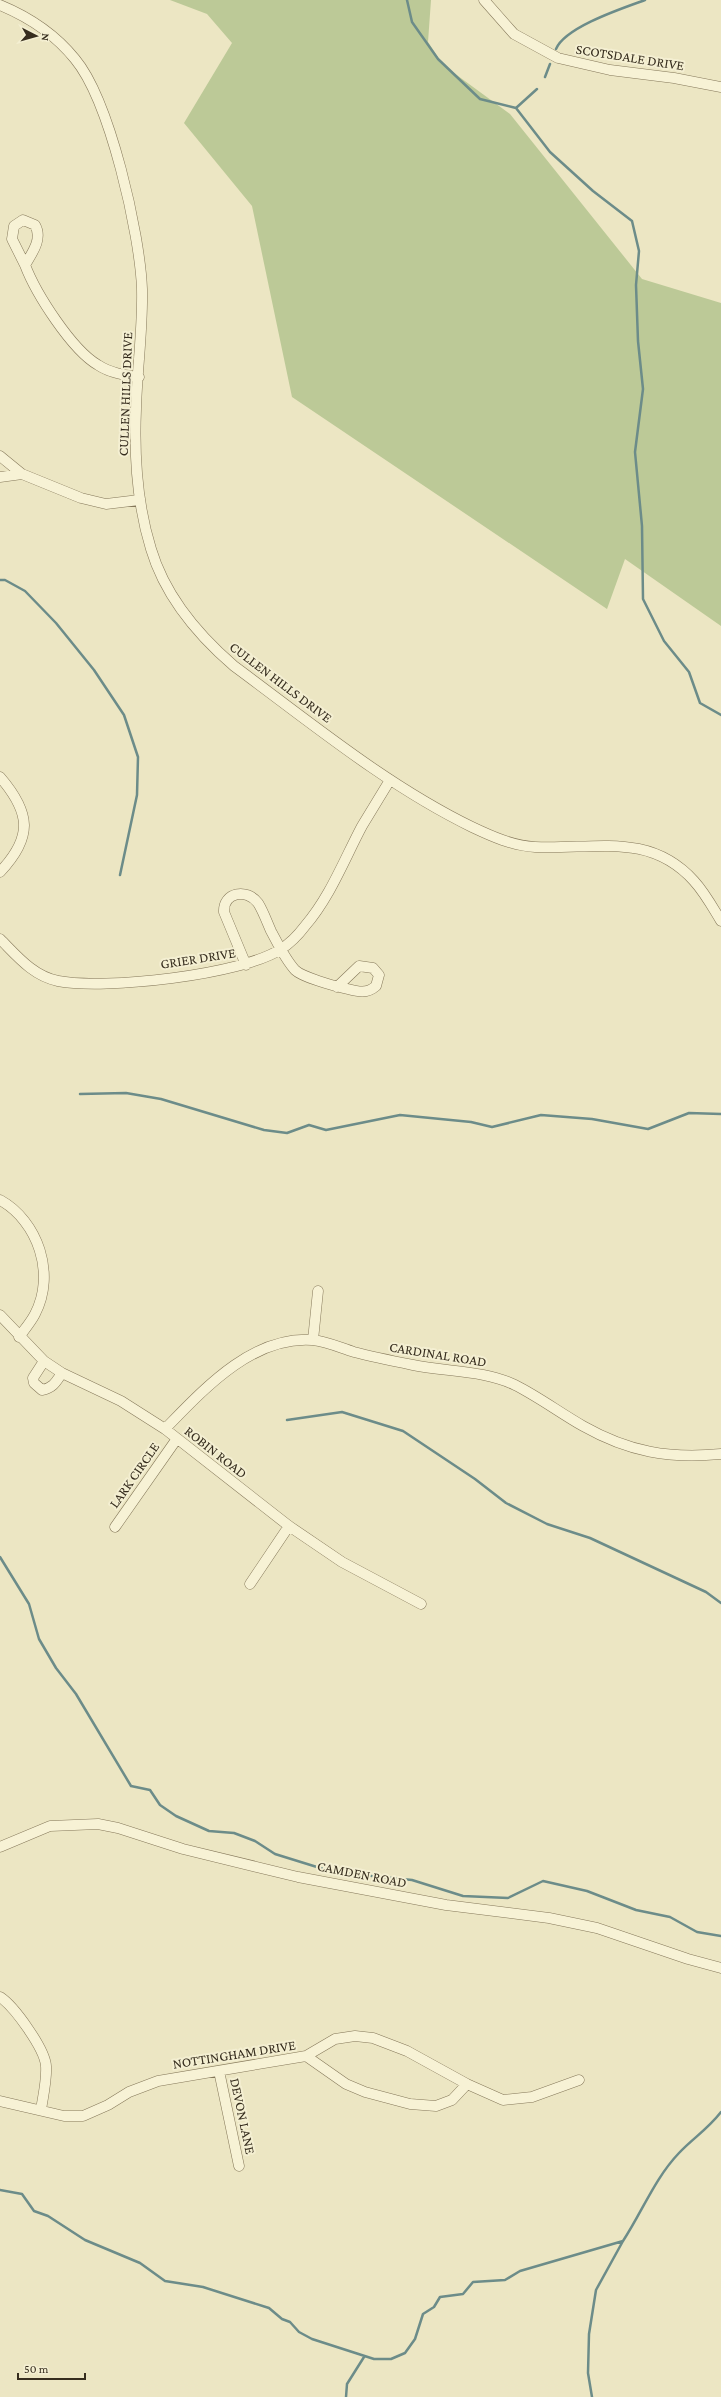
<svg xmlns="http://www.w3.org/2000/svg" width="721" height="2397" font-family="'Crimson Pro',serif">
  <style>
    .green { fill: #bcc997 }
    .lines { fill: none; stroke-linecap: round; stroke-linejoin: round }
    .stream { stroke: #6c8c89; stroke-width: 2.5 }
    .minor-casing { stroke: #85785a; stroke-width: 11 }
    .minor { stroke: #f7f2d5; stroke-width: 10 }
    .labels { text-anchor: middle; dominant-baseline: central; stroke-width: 4; stroke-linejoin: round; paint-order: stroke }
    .street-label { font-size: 14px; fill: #362d1e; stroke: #f4efd2 }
  </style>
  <rect width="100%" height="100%" fill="#ece6c3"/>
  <path class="green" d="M170,0H431L428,42L443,65L510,114L642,279L721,303V626L625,559L607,609L292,397L252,206L184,123L232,43L207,14Z"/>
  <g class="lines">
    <path class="stream" d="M407,0L412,22L438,59L480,99L516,108L550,152L593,191L632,221L639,251L636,285L638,341L643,389L635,452L642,526L643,599L664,641L689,672L700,703L721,715
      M556,49C565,27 623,8 645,0
      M545,77L550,64
      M516,108L537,89
      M0,580H5L25,591L56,623L94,670L124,715L138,757L137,795L120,875
      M80,1094L126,1093L161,1099L264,1130L287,1133L309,1125L326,1130L400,1115L471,1122L492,1127L541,1115L592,1119L648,1129L689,1113L721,1114
      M287,1420L342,1412L403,1431L475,1479L506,1503L547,1524L590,1538L706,1592L721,1603
      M0,1557L29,1604L39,1639L56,1668L76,1694L131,1786L150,1790L160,1805L176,1816L209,1831L234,1833L255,1841L275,1854L333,1872L412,1880L463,1896L508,1898L543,1881L587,1891L636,1910L670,1917L697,1932L721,1936
      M0,2190L22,2194L34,2211L48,2216L85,2240L140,2263L165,2281L203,2287L269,2308L282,2319L290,2322L299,2332L312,2339L374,2359H391L405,2353L415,2339L423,2314L434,2307L440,2297L463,2294L473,2282L505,2280L520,2271L623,2241C642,2212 655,2178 679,2153C693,2138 707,2130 721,2112
      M346,2397L347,2384L364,2357
      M592,2397L588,2373L589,2334L596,2290L623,2241"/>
    <defs>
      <path id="minor" d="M484,0L514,34L558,58L610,70L674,78L721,87
        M0,5C29,17 55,34 75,59C110,101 140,234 142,289C143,329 137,369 136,409C134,456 137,504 151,549C165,596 198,635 234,666C310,722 386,785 472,827C491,836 513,846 535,847C593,850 649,831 694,881C705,893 713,908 721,921
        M25,265L12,239L14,226L23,220L35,225C43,239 32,253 25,265C36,294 72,350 98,365C110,373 124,375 139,377
        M0,456L22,474L81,498L106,504L139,500
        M0,477L22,474
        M0,777C31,813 33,837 0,872
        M0,939C17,956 33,976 58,981C104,990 242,975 281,949C289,944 299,934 305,926C330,897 344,860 362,826C371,811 381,795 390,780
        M246,965L224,912C223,892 247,888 258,903C263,911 267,922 271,931C278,944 285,959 295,970C302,977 334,986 344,988C356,991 366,995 376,986L379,975L373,968L359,966L337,987
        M0,1200C38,1221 56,1274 35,1314C31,1322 24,1330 19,1337
        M0,1315L44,1361L62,1373L121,1401L165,1429L289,1526L342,1562L421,1604
        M313,1340L318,1291
        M44,1361L33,1378L34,1383L42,1390C53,1388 56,1382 62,1373
        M165,1429C204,1389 252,1336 312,1340C326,1341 341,1348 354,1352C373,1357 393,1361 413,1365C446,1372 484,1370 515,1385C539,1397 560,1413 583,1426C629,1452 669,1459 721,1454
        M115,1527L176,1440
        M250,1584L289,1526
        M0,1847L50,1826L98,1824L118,1828L183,1849L298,1877L446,1905L549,1918L597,1928L688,1959L721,1968
        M0,1997C14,2006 45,2049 46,2066C47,2080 43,2096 41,2110
        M306,2056L346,2084L365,2092L410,2104L436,2106L452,2100L467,2084
        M219,2071L239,2166
        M0,2101L64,2116H83L108,2105L129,2092L158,2081L306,2056L335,2039L355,2036L373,2038L407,2051L467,2084L503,2100L532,2097L579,2080"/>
    </defs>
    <use href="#minor" class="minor-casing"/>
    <use href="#minor" class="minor"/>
  </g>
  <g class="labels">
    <g class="street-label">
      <text transform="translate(630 57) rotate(9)">SCOTSDALE DRIVE</text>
      <text transform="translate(125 394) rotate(-88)">CULLEN HILLS DRIVE</text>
      <text transform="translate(281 682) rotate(37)">CULLEN HILLS DRIVE</text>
      <text transform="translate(198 958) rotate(-9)">GRIER DRIVE</text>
      <text transform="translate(438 1354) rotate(9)">CARDINAL ROAD</text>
      <text transform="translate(216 1452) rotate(38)">ROBIN ROAD</text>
      <text transform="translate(134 1475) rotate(-55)">LARK CIRCLE</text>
      <text transform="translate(362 1874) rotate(11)">CAMDEN ROAD</text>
      <text transform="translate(234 2054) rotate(-9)">NOTTINGHAM DRIVE</text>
      <text transform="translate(243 2116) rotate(78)">DEVON LANE</text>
    </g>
  </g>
  <g transform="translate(36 36) rotate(96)" stroke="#f4efd2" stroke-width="3" paint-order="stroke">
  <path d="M0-3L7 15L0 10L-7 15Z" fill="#362d1e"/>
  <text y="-6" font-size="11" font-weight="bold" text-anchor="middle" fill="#362d1e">N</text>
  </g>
  <path d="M18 2373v6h67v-6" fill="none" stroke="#362d1e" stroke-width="2"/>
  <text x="24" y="2373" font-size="12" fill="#362d1e" stroke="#f4efd2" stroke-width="3" paint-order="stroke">50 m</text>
</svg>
